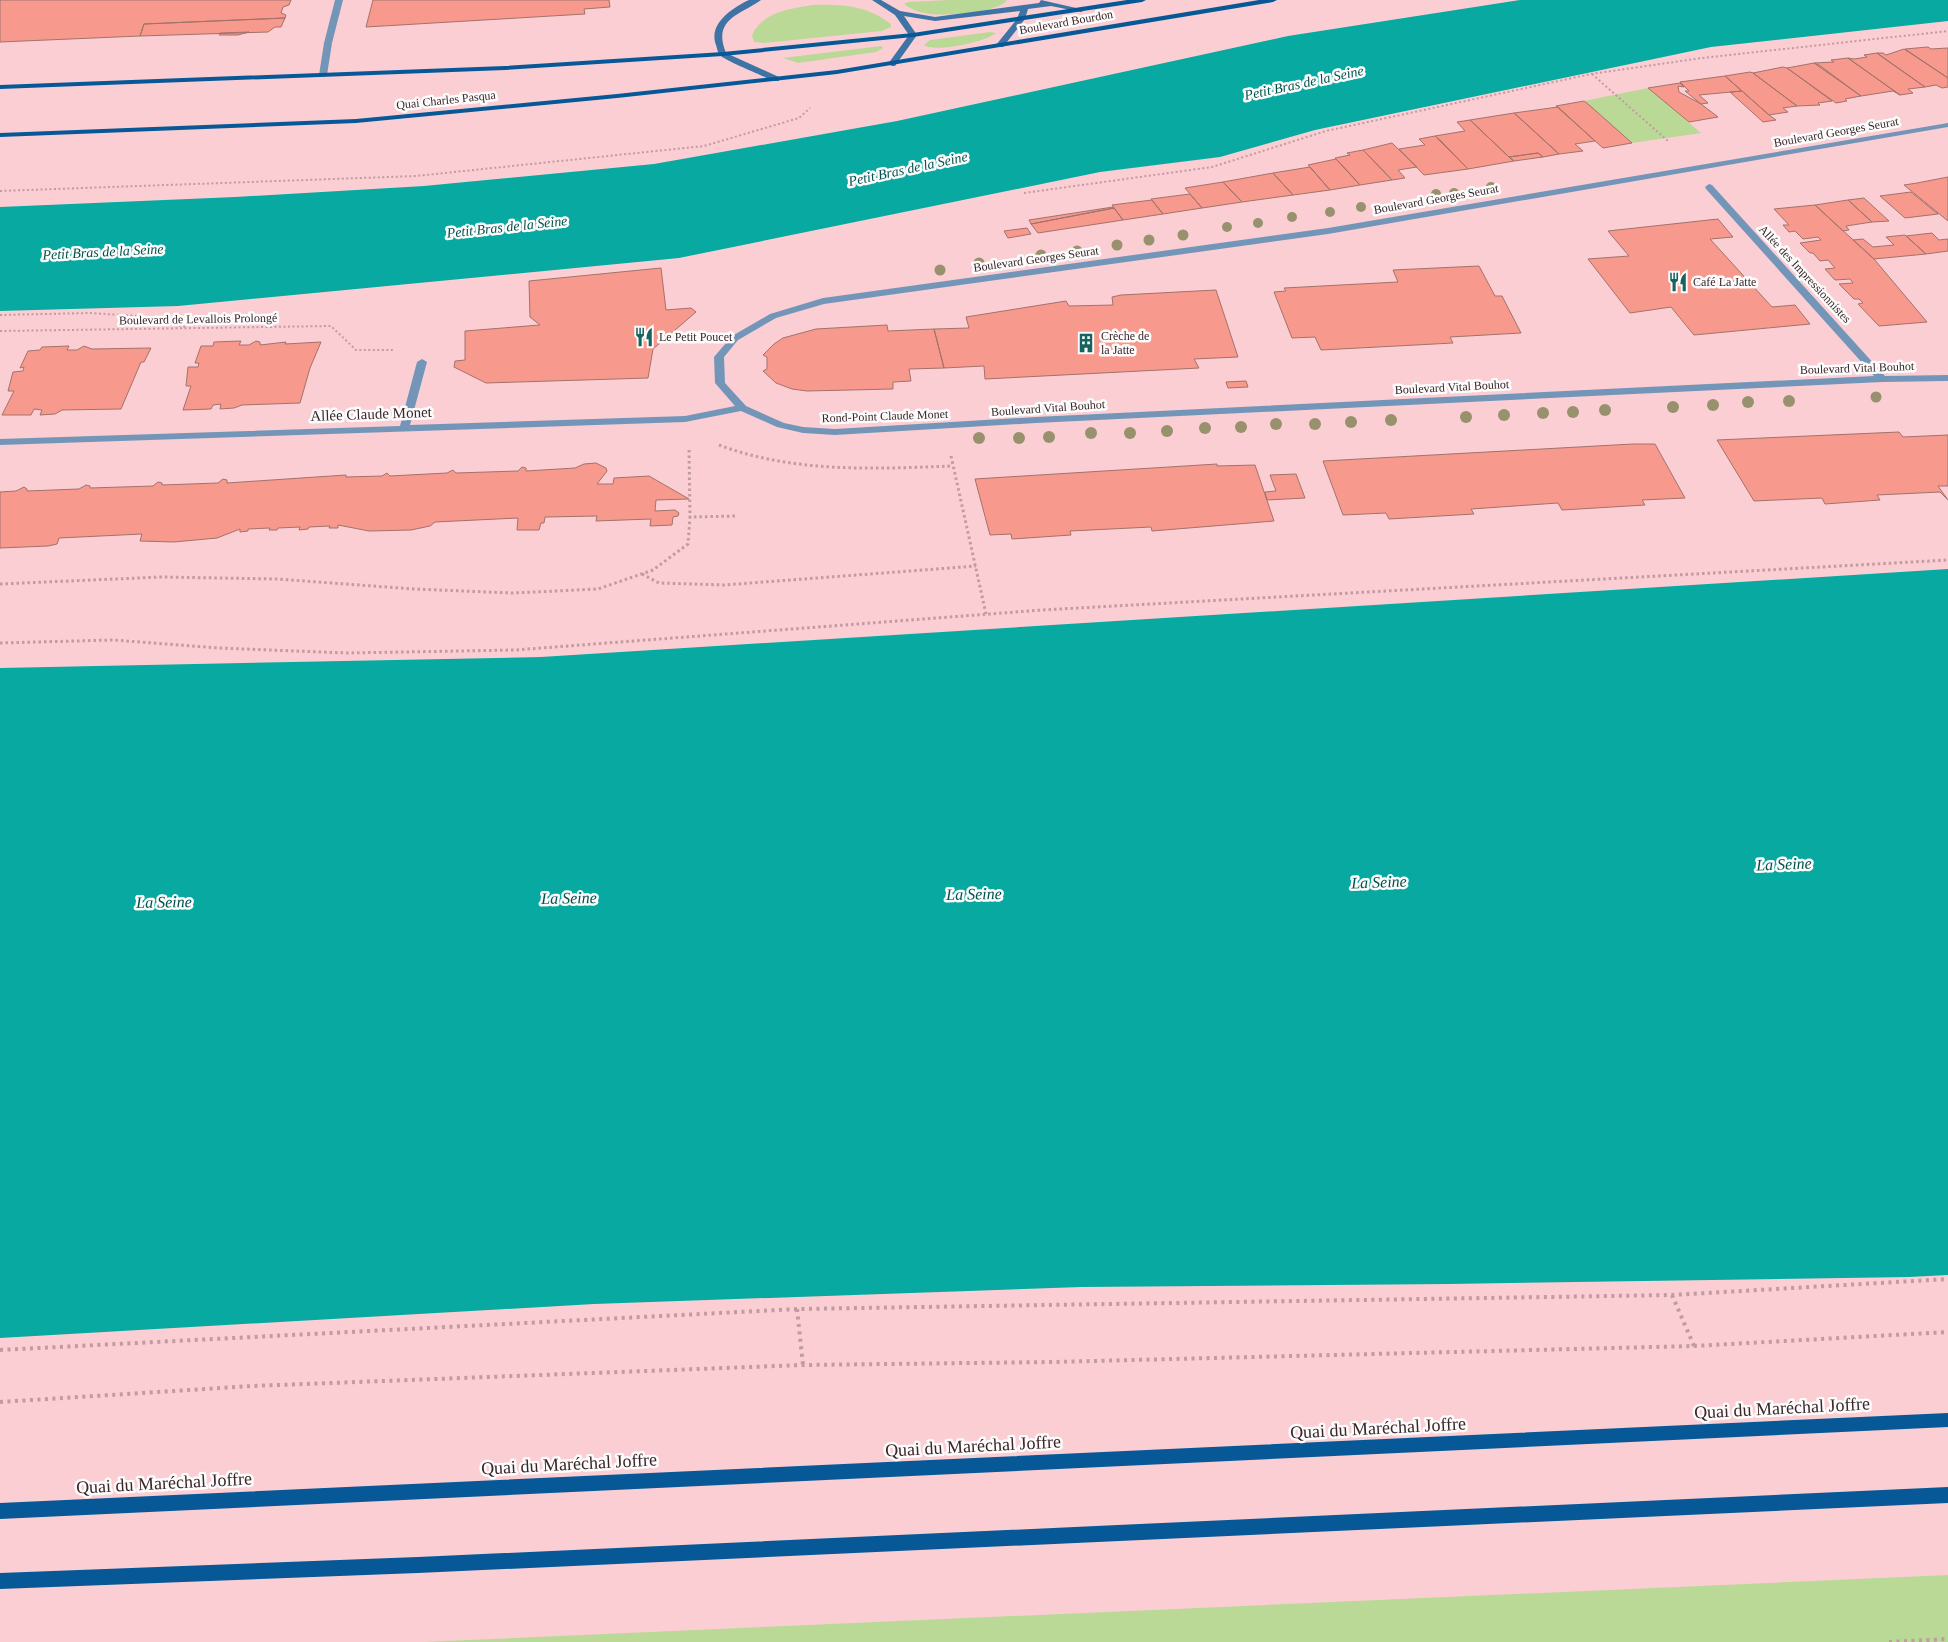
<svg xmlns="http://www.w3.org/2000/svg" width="1948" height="1642" font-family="'Times New Roman',serif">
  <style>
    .green { fill: #bad997 }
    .water { fill: #07a9a0 }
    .building { fill: #f79a8d; stroke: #a3726a }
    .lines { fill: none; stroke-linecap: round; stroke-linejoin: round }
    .path-far2 { stroke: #c09ba0; stroke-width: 2; stroke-dasharray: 2 2.5; stroke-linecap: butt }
    .path-far1 { stroke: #c09ba0; stroke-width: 3; stroke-dasharray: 2.5 3; stroke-linecap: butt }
    .path { stroke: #c09ba0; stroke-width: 4; stroke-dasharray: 3 4.5; stroke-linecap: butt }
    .street { fill: #7396b8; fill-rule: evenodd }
    .secondary { fill: #3e73a5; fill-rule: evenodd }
    .primary { fill: #065996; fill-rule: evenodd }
    .tree { fill: #97926d }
    .labels { text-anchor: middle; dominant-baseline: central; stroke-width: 5; stroke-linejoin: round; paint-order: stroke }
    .far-street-label { font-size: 12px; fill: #3a2528; stroke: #fcfcfc }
    .far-poi-label { font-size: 12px; fill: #3a2528; stroke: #fcfcfc; text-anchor: start }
    .far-water-label { font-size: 14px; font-style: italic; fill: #00514c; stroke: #fcfcfc }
    .street-label { font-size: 15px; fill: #3a2528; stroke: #fcfcfc }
    .water-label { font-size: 16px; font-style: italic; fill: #00514c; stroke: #fcfcfc }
    .near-street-label { font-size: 18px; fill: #3a2528; stroke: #fcfcfc }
  </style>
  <rect width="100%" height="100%" fill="#fbced4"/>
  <path class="green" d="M949,0H1007C998,13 946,16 930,14C921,13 912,10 904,4L908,2Z
    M812,5C842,4 866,5 891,24V27L882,31L764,43L754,42L752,35C763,12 789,9 812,5Z
    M990,32L996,33C986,42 933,53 924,45L930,40Z
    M881,46L883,48L876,52L798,63L783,58Z
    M1648,88L1701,133L1632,143L1584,101Z
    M1948,1575V1642H423Z"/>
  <path class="water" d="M1520,0H1948V21L1711,47L1315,130L1220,157L1100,172L679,258L178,306L0,311V207L235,197L424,186L654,164L897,121L1288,36Z
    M1948,569V1275L1909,1277L1448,1284L1081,1287L594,1304L0,1338V668L541,657Z"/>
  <path class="building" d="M0,0H291L289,5L283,7L281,13L286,15L285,18L144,24L140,36L0,42Z
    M373,0H609L610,7L584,9L585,14L366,27Z
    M285,18L281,27H275L268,32L140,36L144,24Z
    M249,32L238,35H219L220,33Z
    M1928,47L1931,49L1948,48V78L1905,49Z
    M1904,49L1948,78V87L1942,88L1936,85L1925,87L1877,53H1883L1886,55Z
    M1877,53L1882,57L1925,87L1908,89L1913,93L1900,95L1848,58L1854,59L1867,57L1864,55Z
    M1848,58L1852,61L1900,95L1893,91L1861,96L1814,63L1834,62L1831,60Z
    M1814,63L1819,65L1861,96L1845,99L1847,101L1836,103L1787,68Z
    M1783,67L1787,68L1832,101L1818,103L1820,105L1797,106L1753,73Z
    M1750,72L1753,73L1797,106L1783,108L1788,112L1769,115L1725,76Z
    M1725,76L1742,91L1699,95L1708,103L1701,104L1685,91H1689L1680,82Z
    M1680,83L1684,87L1678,86L1679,92L1701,104L1718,117L1689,122L1648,88Z
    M1742,91L1769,115L1776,120L1763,122L1730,92Z
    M1584,101L1588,104L1632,143L1603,148L1556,106Z
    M1558,107L1595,141L1575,144L1583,151L1559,154L1514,113Z
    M1514,113L1522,120L1559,154L1543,157L1538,153L1509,157L1470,120Z
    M1470,120L1509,157L1514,161L1468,169L1435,136L1465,131L1457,122Z
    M1435,136L1441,141L1468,169L1424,175L1399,149L1425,145L1419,139Z
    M1392,143L1417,167L1398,170L1405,178L1392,180L1363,150Z
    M1363,150L1372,159L1392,180L1360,185L1335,158L1350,155L1347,153Z
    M1538,153L1543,157L1514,161L1509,157Z
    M1336,159L1342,165L1360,185L1330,190L1308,165Z
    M1310,167L1330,190L1293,195L1273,173Z
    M1273,173L1293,195L1242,202L1223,182Z
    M1948,177V221L1904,185L1917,183Z
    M1223,182L1242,202L1202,208L1185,188Z
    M1911,192L1938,214L1905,218L1880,196Z
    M1190,194L1202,208L1163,214L1151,199Z
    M1864,198L1889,221L1872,222L1848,200Z
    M1152,200L1163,214L1123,220L1112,205Z
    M1848,200L1872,222L1846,226L1849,230L1843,231L1815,205Z
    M1815,205L1874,259L1927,322L1879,326L1858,304L1863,303L1859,299H1854L1839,284L1853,283L1850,279L1835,280L1825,269L1835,268L1828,260L1820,261L1813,253H1810L1800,243L1821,240L1818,237L1803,239L1795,231L1789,232L1783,225H1789L1774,209Z
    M1113,207L1114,208L1031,224L1029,220Z
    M1114,208L1123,220L1038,233L1031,224Z
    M1718,219L1733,237L1710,239L1772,307L1795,305L1810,324L1694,335L1671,307L1630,313L1588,259L1629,256L1608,231Z
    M1027,228L1031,234L1008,238L1004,231Z
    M1932,233L1939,240L1948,239V251L1926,254L1906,236Z
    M1905,235L1926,254L1874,259L1853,240L1863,239L1873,247L1894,245L1886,237Z
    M1479,266L1495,296H1502L1521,333L1450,337L1453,343L1321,350L1315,337L1292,338L1274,292L1286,291L1284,288L1398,282L1393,270Z
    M661,268L666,310L691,308L696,312L653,349L648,378L486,383L454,367L455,361L465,360V331L540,325L530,317L529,281Z
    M1216,290L1238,357L1194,359L1199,368L985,379L984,366L944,368L934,329L969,328L966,317L1066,301L1069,306L1113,305L1112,297L1121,295Z
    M887,325L888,331L934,329L944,368L909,369L911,381L893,382V389L807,391L792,389L776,383L763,371L767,369V357L763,355L774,344L783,338L816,329Z
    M241,341L239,345H249L256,341L260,342V345L286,342L285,344L321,342L310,368L300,403L242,405L234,408L220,409L221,404L213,405L211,409L183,410L191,386H186L188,367H198L199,363H195L201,346H213L214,342Z
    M69,346L67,350H77L84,346L92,349L151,348L144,362H141L121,409L62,410L55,414L40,415L42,410L34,409L31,415H2L14,391H8L13,372L23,371L24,367L20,368L28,351L40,350L42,347Z
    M1246,381L1248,387L1228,388L1226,382Z
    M1899,432L1903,437L1948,435V486H1938L1948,500L1940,492L1877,495L1880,500L1825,504L1822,498L1754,501L1717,440Z
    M1633,444H1655L1685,498L1642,500L1645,505L1562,510L1558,503L1471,509L1474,514L1389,519L1386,513L1343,515L1323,461Z
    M596,463L606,468L607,471L597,484H613L614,478L649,476L689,499L656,500L655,511L675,510L679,513L678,516L673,517L672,525L650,526L651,519L596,521L597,516L545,517L544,523H541L539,530H517L518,518L435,522L430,526L411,530L369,531L338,525V528H329L330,526L309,527L308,529L299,530L300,527L278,528L277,530H269L270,528L248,529V531L240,532V529L217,538L174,542L140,541L142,534L59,538L57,544L48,546L0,548V492L16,491L24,487L27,489V491L79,489L86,485L90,486V488L153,486L158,482L162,483V485L218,483L223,479L227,480V483L346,475V477L382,476L387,473L390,476L447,473L453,470L456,473L518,471L522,467L526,468V471L575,468L584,464Z
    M1217,464V466L1255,465L1274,521L1152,531L1151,527L1070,531L1071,535L1012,539L1011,534L990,535L975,479Z
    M1296,474L1305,498L1267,500L1265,492L1276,491L1270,475Z"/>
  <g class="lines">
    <path class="path-far2" d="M1592,74L1668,141
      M0,191L416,176L704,146L799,118L810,108
      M1024,193L1212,167L1326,131L1591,74L1702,58L1948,31
      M0,315L90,313L137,316L186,327
      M0,331L331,326L356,350H394"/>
    <path class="path-far1" d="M719,445C793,473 875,469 952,466
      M689,450L690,517
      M951,456L986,614
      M642,574L659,583L724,585L976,566
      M0,584L161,577L277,579L414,589L512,593L598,589L653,570L688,544L690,517L737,516
      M0,643L113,640L219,648L347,653L515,650L1042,610L1948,560"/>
    <path class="path" d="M1672,1295L1694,1346
      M797,1309L803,1365
      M0,1350L797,1309L1672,1295L1948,1279
      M0,1402L252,1386L803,1365L1052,1362L1694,1346L1948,1332
      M1889,1642L1948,1639"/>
    <path class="street" d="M335,0H343L332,43L327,75L323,77L319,75L324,43Z
      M1948,123V127L1328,234L824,304L776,318L738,340L724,357L725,383L746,406L784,423L803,427L835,429L1036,417L1874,376L1706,189L1705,187L1709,184L1712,185L1885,376L1948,375V381L1882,382L1036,423L835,435L803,433L777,427L741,411L685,422L0,445V439L400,426L417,362L422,359L427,362L410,425L685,416L735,406L715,383L714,357L732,336L770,314L823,298L1328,228Z"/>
    <path class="secondary" d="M749,0H761C740,15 712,19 726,53L779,77V81H773C762,75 728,62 721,56C718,54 717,48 716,45C708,24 732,8 749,0Z
      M872,0H881L900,11L935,17L1039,3L1041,0L1085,10L1081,12L1051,6L1028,9L1025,19L1003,47H1000L996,45L1017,19L1020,11L935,21L904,16L917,35L895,66H892L888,64L909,35L895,15Z"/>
    <path class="primary" d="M1127,0H1146L1142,2L913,37L723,56L505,70L0,89V85L505,66L723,52L913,33Z
      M1259,0H1277L1273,2L837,74L617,98L356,123L0,137V133L356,119L617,94L837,70Z
      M1948,1413V1427L0,1519V1503Z
      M1948,1487V1503L418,1573L0,1589V1573L418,1557Z"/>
  </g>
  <g class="tree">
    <circle cx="1491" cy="187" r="5"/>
    <circle cx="1454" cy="193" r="5"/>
    <circle cx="1436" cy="194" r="5"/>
    <circle cx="1361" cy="207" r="5"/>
    <circle cx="1330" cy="212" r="5"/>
    <circle cx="1292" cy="217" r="5"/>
    <circle cx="1258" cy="223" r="5"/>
    <circle cx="1227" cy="227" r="5"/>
    <circle cx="1183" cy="235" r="5.5"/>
    <circle cx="1149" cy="240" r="5.5"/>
    <circle cx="1117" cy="245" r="5.5"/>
    <circle cx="1077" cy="251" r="5.5"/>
    <circle cx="1041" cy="255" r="5.5"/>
    <circle cx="979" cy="263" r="5.5"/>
    <circle cx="940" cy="270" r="5.5"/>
    <circle cx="1876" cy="397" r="5.5"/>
    <circle cx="1789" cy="401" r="6"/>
    <circle cx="1748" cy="402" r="6"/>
    <circle cx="1713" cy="405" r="6"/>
    <circle cx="1673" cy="407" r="6"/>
    <circle cx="1605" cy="410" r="6"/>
    <circle cx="1573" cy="412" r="6"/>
    <circle cx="1543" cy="413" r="6"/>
    <circle cx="1504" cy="415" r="6"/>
    <circle cx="1466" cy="417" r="6"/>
    <circle cx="1391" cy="420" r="6"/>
    <circle cx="1351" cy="422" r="6"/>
    <circle cx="1276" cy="424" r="6"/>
    <circle cx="1315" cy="424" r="6"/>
    <circle cx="1241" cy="427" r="6"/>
    <circle cx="1205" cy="428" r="6"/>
    <circle cx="1167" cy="431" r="6"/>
    <circle cx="1091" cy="433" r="6"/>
    <circle cx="1130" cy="433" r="6"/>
    <circle cx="1049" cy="437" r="6"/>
    <circle cx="979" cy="438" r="6"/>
    <circle cx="1019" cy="438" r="6"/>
  </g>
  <defs>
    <symbol id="restaurant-bare" viewBox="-9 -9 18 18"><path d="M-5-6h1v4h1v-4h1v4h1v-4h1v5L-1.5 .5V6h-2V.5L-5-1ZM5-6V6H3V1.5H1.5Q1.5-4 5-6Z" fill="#17645f" stroke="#fcfcfc" stroke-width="2.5" paint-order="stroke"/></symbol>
    <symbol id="building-bare" viewBox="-9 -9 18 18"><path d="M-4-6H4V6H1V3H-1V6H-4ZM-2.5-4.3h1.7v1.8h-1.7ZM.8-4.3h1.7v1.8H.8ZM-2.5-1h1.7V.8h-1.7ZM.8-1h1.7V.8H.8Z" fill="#17645f" stroke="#fcfcfc" stroke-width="2.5" paint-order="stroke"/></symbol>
  </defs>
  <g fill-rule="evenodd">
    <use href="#restaurant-bare" x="1664" y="268" width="28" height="28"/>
    <use href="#restaurant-bare" x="630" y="323" width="28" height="28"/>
    <use href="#building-bare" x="1072" y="329" width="28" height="28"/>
  </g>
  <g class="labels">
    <g class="far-street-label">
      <text transform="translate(1066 22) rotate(-10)">Boulevard Bourdon</text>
      <text transform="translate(446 100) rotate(-6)">Quai Charles Pasqua</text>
      <text transform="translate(1836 132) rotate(-10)">Boulevard Georges Seurat</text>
      <text transform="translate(1436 199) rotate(-10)">Boulevard Georges Seurat</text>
      <text transform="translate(1036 259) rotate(-8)">Boulevard Georges Seurat</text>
      <text transform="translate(1805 274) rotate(47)">Allée des Impressionnistes</text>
      <text transform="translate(198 319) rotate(-1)">Boulevard de Levallois Prolongé</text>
      <text transform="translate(1857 368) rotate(-2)">Boulevard Vital Bouhot</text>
      <text transform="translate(1452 387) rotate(-3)">Boulevard Vital Bouhot</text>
      <text transform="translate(1048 408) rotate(-4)">Boulevard Vital Bouhot</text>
      <text transform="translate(885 416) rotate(-2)">Rond-Point Claude Monet</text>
    </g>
    <g class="far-poi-label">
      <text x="1693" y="282">Café La Jatte</text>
      <text x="1101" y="336">Crèche de<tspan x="1101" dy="14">la Jatte</tspan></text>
      <text x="659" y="337">Le Petit Poucet</text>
    </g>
    <g class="far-water-label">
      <text transform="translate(1304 83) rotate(-12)">Petit Bras de la Seine</text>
      <text transform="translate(908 169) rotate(-12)">Petit Bras de la Seine</text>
      <text transform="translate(507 227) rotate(-6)">Petit Bras de la Seine</text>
      <text transform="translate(103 252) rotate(-3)">Petit Bras de la Seine</text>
    </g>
    <g class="street-label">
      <text transform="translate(371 414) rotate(-2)">Allée Claude Monet</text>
    </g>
    <g class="water-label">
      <text transform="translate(1784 864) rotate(-2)">La Seine</text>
      <text transform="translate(1379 882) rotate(-2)">La Seine</text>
      <text transform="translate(974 894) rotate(-1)">La Seine</text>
      <text transform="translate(569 898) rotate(-1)">La Seine</text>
      <text transform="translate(164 902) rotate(-1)">La Seine</text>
    </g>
    <g class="near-street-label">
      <text transform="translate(1782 1408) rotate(-3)">Quai du Maréchal Joffre</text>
      <text transform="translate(1378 1428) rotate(-3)">Quai du Maréchal Joffre</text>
      <text transform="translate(973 1446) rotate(-3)">Quai du Maréchal Joffre</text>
      <text transform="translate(569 1464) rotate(-3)">Quai du Maréchal Joffre</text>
      <text transform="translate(164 1483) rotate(-3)">Quai du Maréchal Joffre</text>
    </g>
  </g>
</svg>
